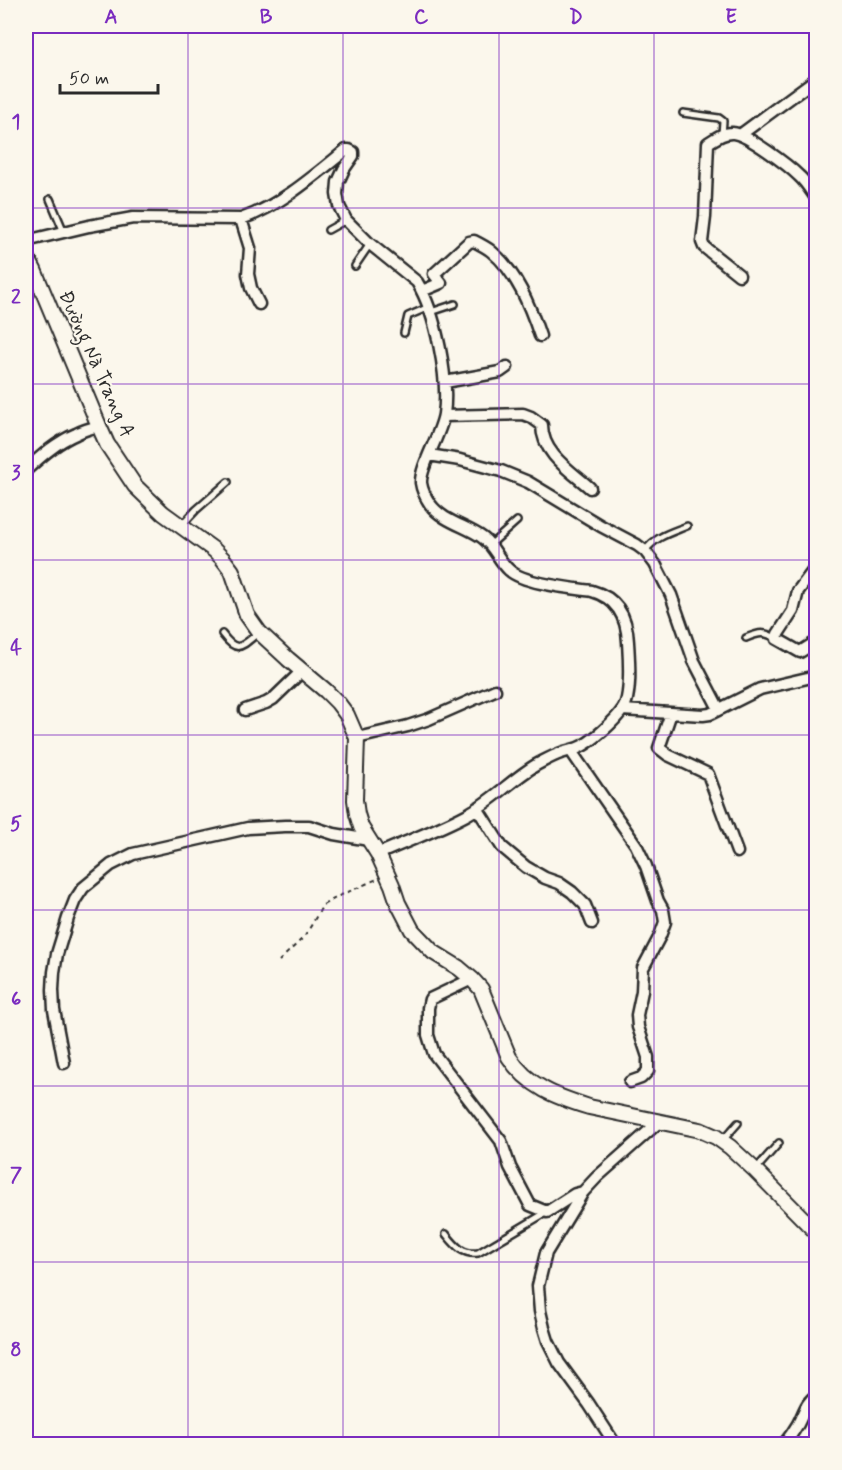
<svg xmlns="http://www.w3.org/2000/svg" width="842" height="1470" font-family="Mynerve,sans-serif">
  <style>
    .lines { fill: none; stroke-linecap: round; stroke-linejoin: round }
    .service-casing { stroke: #2b2b2b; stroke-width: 10 }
    .minor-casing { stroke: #2b2b2b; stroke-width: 15 }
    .tertiary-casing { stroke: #2b2b2b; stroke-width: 18 }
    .path { stroke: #2b2b2b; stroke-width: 2; stroke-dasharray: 4.5 4.5; stroke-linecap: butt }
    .service { stroke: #fbf7ec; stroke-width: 5 }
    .minor { stroke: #fbf7ec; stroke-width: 10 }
    .tertiary { stroke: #fbf7ec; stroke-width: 14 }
    .grid { fill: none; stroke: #7b2cbf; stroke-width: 1.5; stroke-opacity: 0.55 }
    .labels { text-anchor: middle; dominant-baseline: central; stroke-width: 4.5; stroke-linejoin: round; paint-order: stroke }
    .street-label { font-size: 20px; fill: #2b2b2b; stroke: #fbf7ec }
    .neatline { fill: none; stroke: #7b2cbf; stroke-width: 2 }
    .grid-label { font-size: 20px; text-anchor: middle; font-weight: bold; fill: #7b2cbf }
  </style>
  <rect width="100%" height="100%" fill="#fbf7ec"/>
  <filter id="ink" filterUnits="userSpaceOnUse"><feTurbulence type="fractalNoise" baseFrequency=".0167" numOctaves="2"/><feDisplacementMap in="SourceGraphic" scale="12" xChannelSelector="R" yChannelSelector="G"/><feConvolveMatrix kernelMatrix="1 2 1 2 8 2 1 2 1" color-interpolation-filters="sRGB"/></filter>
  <g filter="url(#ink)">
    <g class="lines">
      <defs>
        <path id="service" d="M683,113L719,118L723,121L722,135
          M50,199L64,232
          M328,230L346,220
          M355,266L370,244
          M431,312L455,304
          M404,333L408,316L429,307
          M182,525L196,510L228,482
          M490,545L517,521
          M645,551C656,536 670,533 687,526
          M222,634C237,654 241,647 258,633
          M746,638C759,633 764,631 777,639
          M723,1140L738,1123
          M756,1169L779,1143
          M446,1234C455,1245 462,1255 478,1253L547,1212"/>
        <path id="minor" d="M740,135L816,79
          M241,219L250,248L248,274L251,288L259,304
          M26,241L89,226L133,218L241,219C280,206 314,176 346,150H349L353,152V156L344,169L338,182L337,194L339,206L346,220L370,244L417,282C436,313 449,379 444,414C441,434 420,466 421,483C422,490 426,498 430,504C443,522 467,526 483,538C494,546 499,561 509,570C524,584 571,588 592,591C617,598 627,617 628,642C629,659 632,695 623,709C615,721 591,743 578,748C573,750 567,751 561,753C552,756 544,761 536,765C511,780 491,802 466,815C438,830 407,841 378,854
          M739,275L704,247L702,242L705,217L708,143C716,138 724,132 733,133C747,134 789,166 799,176C806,182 811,191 816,198
          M422,291L441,283L434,274L469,242L474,241C480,244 486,247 491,251C516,271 530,306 540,336
          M445,382L500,372L507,367
          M444,416L523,414L531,417L542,425C542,454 571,471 590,488
          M429,455L460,460L501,471L528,482L601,526L637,545L645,551L655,564L671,595L694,661L719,709
          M26,470C41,456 57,442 76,434C83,430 91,428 99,426
          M816,567L798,591L793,611L778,634L777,639L800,652L816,642
          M245,710L266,703L273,699L302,671
          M622,710L703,715L710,714L760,689L816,676
          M671,713L659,748L668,755L708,774L737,852
          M357,738L408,726L429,719L495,690
          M571,751L636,845L646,866L658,901L663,910L665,922L660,936L643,968L642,991L637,1015L638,1027L648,1057V1071L641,1078L630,1082
          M477,808L502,847L526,867L545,878L559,883L572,892L585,905L592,923
          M472,979L430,999L428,1008V1035L434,1054L501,1141L510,1167L530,1205L547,1212L575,1194L583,1192
          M64,1063L54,1010L53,990L54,972L57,954L68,918L75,900L83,888L111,865L133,854L248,828L285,826H309L334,834L369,840
          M615,1444L589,1404L559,1363L548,1341L544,1328L540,1311L538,1286L546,1253L583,1192L597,1177L659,1122
          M784,1444C789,1438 794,1431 798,1424C804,1413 806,1402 816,1396"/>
        <path id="tertiary" d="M26,255L34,270L99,426L107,444L135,486L163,513L214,550L223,559L232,571L247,615L259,632L288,659L326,691L338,703L347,715L357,738L355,800L357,814L361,827L378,854L392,885L398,903L412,930L433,952L459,968L472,979L481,989L509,1057C528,1087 557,1097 589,1107L700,1130L716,1137L730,1147L755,1170L816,1232"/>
      </defs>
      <use href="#service" class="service-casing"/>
      <use href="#minor" class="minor-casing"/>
      <use href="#tertiary" class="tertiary-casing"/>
      <path class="path" d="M279,961L305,936L323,905L339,896L377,879"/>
      <use href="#service" class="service"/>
      <use href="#minor" class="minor"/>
      <use href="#tertiary" class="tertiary"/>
    </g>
  </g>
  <path class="grid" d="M188,26V1444M343,26V1444M499,26V1444M654,26V1444M26,208H816M26,384H816M26,560H816M26,735H816M26,910H816M26,1086H816M26,1262H816"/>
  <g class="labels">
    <g class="street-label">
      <text transform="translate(96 364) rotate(66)">Đường Nà Trang A</text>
    </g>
  </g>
  <rect width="842" height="1470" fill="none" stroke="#fbf7ec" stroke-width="66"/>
  <path d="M60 84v9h98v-9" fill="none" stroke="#2b2b2b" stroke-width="3"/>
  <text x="69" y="84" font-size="18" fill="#2b2b2b" stroke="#fbf7ec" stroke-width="4.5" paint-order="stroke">50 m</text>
  <rect x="33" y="33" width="776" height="1404" class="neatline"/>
  <g class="grid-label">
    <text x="111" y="23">A</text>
    <text x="266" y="23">B</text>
    <text x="421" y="23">C</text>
    <text x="576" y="23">D</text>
    <text x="731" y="23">E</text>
    <text x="16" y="128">1</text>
    <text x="16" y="303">2</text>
    <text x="16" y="479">3</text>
    <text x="16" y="654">4</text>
    <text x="16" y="830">5</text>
    <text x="16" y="1005">6</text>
    <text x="16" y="1181">7</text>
    <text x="16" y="1356">8</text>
  </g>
</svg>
